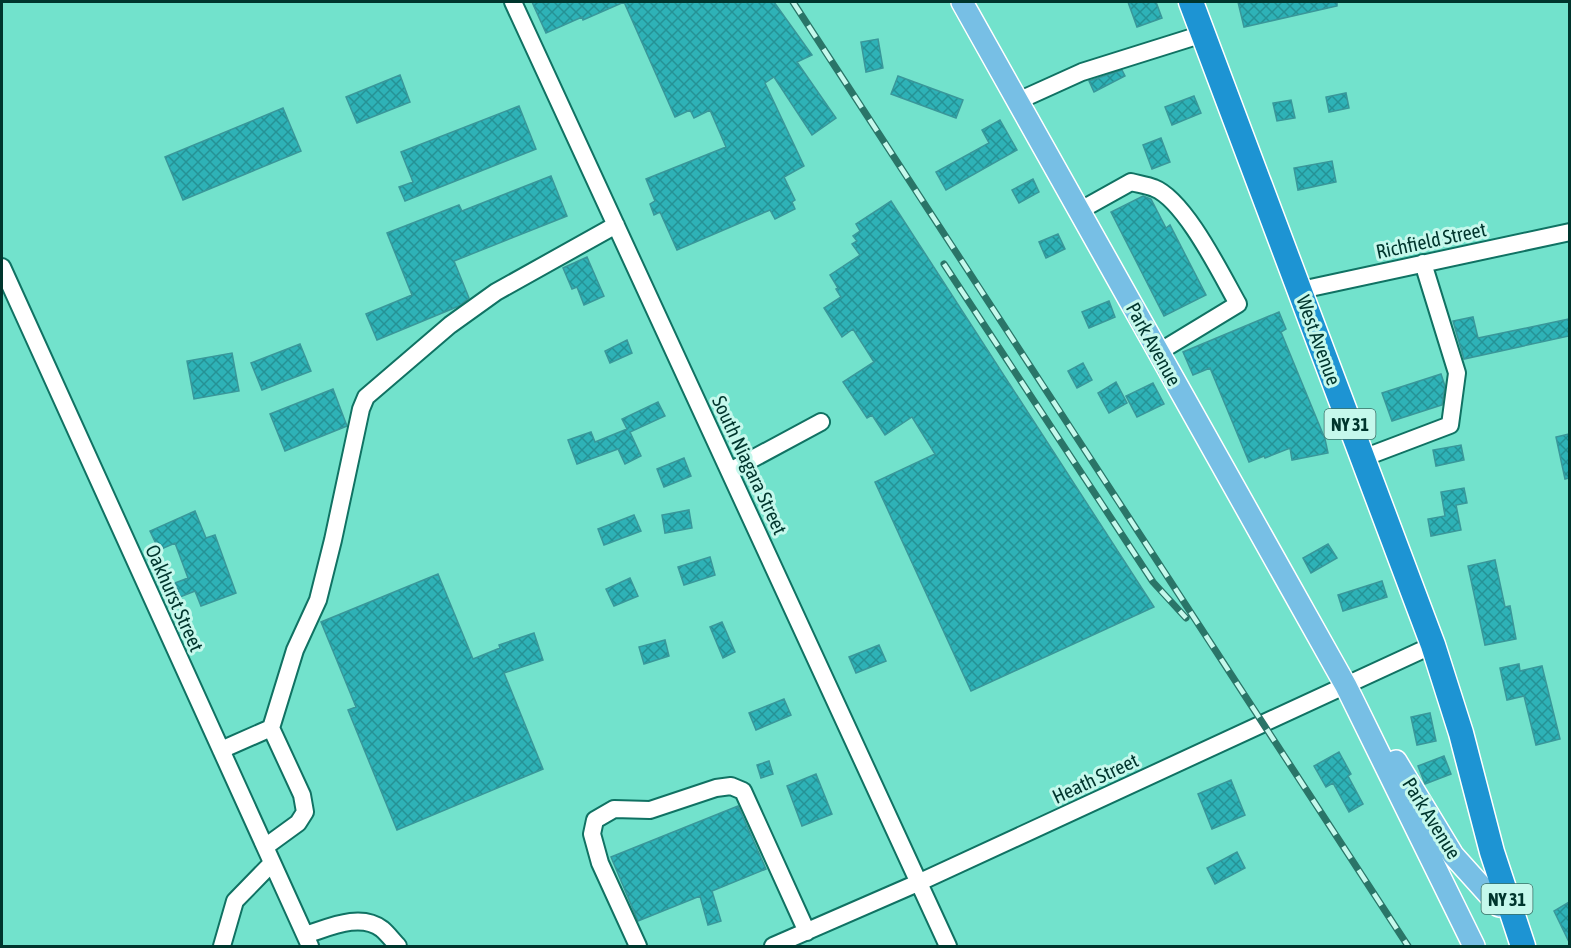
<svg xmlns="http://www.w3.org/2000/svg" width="1571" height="948" font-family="'Asap Condensed',sans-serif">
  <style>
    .building { fill: url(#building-cross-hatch); stroke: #39979a; stroke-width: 1.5 }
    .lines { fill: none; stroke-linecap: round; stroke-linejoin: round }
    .minor-casing { stroke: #107263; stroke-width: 20 }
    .major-casing { stroke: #fff; stroke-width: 24 }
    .highway-casing { stroke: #fff; stroke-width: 27 }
    .minor { stroke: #fff; stroke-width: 16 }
    .major { stroke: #77bfe5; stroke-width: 21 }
    .highway { stroke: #1d94d3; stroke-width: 24 }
    .rail-casing { stroke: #2a7568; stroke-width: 7 }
    .rail { stroke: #c5f8ec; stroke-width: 4.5; stroke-dasharray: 14; stroke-linecap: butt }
    .labels { text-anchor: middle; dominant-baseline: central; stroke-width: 6; stroke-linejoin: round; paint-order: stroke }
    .shield { fill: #c5f8ec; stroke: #3b7066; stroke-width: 1.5 }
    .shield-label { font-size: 18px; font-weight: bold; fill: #00352d }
    .street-label { font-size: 20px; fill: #00352d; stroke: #c5f8ec }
  </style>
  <defs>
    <pattern id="building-cross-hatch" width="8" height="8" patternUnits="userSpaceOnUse" patternTransform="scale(1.5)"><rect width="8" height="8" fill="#2eb2b7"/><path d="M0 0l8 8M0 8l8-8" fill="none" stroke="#259295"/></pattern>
  </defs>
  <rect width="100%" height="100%" fill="#72e2cc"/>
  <path class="building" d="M532,2H774L812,55L797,62L836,118L812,135L774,77L765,83L804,166L784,177L795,200L792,202L795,209L775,219L770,210L677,250L660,212L654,215L650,204L655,201L646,179L726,147L710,110L694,118L690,110L675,117L624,2L583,20L582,17L546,33Z
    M1128,2H1156L1162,18L1137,27Z
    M1238,2H1337V6L1244,27Z
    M878,39L883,68L866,72L861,42Z
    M1122,70L1125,76L1094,92L1089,81Z
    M400,75L410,102L357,123L346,97Z
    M898,76L963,100L956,118L891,94Z
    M1346,93L1349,108L1329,112L1326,97Z
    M1194,96L1201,113L1172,125L1165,107Z
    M1291,100L1295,118L1277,121L1273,103Z
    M519,106L536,149L405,201L399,187L413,182L401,152Z
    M283,108L301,151L183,200L165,157Z
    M1000,120L1017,150L946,190L936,172L989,143L982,130Z
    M1161,138L1170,162L1152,169L1143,145Z
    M1332,161L1336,182L1298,190L1294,168Z
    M551,176L567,216L454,261L469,298L459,306L377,340L366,314L412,295L387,233L459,205L462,211Z
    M1033,179L1039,192L1019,203L1012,190Z
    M1143,196L1151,199L1166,228L1170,225L1206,295L1164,316L1111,212Z
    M891,201L1154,607L971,691L875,482L935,454L912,417L885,435L872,415L867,418L843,382L874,362L853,329L842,337L824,308L841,297L836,289L838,288L830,275L860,255L852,244L857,241L853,236L860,231L856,224Z
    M1058,234L1065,249L1046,258L1039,242Z
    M587,257L604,296L584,305L577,287L572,289L563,268Z
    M1109,301L1115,317L1089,328L1082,312Z
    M1279,312L1286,329L1281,332L1325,439L1328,453L1292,460L1290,448L1265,458L1264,456L1249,462L1210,368L1193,375L1183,352Z
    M1473,317L1478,338L1569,319V336L1464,359L1453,321Z
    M627,340L632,353L610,363L605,351Z
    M300,344L311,371L262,390L251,363Z
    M232,353L239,391L194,399L187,361Z
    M1083,363L1092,380L1077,388L1068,371Z
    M1441,374L1445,386L1442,405L1392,421L1382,393Z
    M1116,382L1127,403L1109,413L1098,393Z
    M1153,383L1164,404L1137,417L1126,396Z
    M333,389L347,426L285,451L270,414Z
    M658,402L665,416L630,432L641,456L625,464L618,449L577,464L568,440L591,432L595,442L627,429L622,419Z
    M1569,434V478L1565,479L1556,437Z
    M1461,445L1464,460L1436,466L1433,450Z
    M684,458L691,476L664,487L657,469Z
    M1464,488L1467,503L1456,505L1461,530L1431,536L1428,519L1445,516L1441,492Z
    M689,510L692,528L665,533L662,515Z
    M195,511L206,538L215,535L236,593L201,606L195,591L180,597L175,583L188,578L175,543L159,550L150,531Z
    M634,515L641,531L604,545L598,529Z
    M1328,544L1337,558L1311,573L1303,558Z
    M710,557L715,575L684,585L678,567Z
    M1495,560L1505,607L1510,606L1516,639L1485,645L1468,566Z
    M438,574L473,659L500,648L499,645L534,633L543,660L504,673L543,769L397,830L348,710L356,707L321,622Z
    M630,578L638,596L614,606L606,589Z
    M1382,581L1387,597L1343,611L1338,595Z
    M722,622L735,652L723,658L710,627Z
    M665,640L669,656L644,664L639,647Z
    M879,645L886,661L856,673L849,657Z
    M1519,664L1520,671L1542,666L1560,739L1536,745L1524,696L1507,700L1500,668Z
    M784,699L791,715L756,730L749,713Z
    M1430,713L1436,741L1417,745L1411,717Z
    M1339,752L1351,774L1348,776L1363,804L1349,812L1333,783L1326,787L1314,766Z
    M1444,756L1451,774L1425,784L1418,766Z
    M769,761L773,774L761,778L757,765Z
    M816,774L832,814L802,826L787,786Z
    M1231,780L1245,815L1212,829L1198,794Z
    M738,806L766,869L712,891L721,921L708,925L700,896L638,921L611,857Z
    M1237,852L1245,868L1215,884L1207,868Z
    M1569,902V942L1554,911Z"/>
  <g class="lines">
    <defs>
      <path id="minor" d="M513,2L948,946
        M1018,101L1082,72L1203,34
        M1079,211L1131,182C1138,184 1147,185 1154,188C1185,200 1221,274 1238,304L1159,352
        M2,267L310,946
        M1301,290L1570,232
        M1363,458L1450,425L1457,373L1423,263
        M730,471L821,422
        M221,750L271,728L295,650L318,600L333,540L361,409L366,397L450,325L496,292L616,225
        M265,847L298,823L305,812L302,795L271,728
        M305,935C328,928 360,912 382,929C388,934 393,941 398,946
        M222,946L235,901L272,863
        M638,946L600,863L592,834L595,820L614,809L650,810L716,788L731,786L743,791L807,932
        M773,946L920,882L1433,645"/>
      <path id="major" d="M962,2L1346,686L1474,946
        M1396,761L1453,855L1499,906"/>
      <path id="highway" d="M1191,2L1433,645L1461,733L1492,852L1523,946"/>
    </defs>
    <use href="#minor" class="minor-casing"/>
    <use href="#major" class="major-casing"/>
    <use href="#highway" class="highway-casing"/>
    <use href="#minor" class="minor"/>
    <use href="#major" class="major"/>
    <use href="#highway" class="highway"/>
    <defs>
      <path id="rail" d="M793,2L1408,946
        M944,264L1153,582L1186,618"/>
    </defs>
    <use href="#rail" class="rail-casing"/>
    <use href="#rail" class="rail"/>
  </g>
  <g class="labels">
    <g class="shield">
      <rect x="1324.5" y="409" width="51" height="30" rx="4.5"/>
      <rect x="1481.5" y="884" width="51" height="30" rx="4.5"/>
    </g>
    <g class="shield-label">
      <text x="1350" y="424">NY 31</text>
      <text x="1507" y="899">NY 31</text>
    </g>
    <g class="street-label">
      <text transform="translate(1431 240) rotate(-12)">Richfield Street</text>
      <text transform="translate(1319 340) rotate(70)">West Avenue</text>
      <text transform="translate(1154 344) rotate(61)">Park Avenue</text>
      <text transform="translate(750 465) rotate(65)">South Niagara Street</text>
      <text transform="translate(175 598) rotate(66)">Oakhurst Street</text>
      <text transform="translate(1095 778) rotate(-25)">Heath Street</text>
      <text transform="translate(1432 818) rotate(58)">Park Avenue</text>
    </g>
  </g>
  <rect width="1571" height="948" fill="none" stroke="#00352d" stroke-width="6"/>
</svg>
